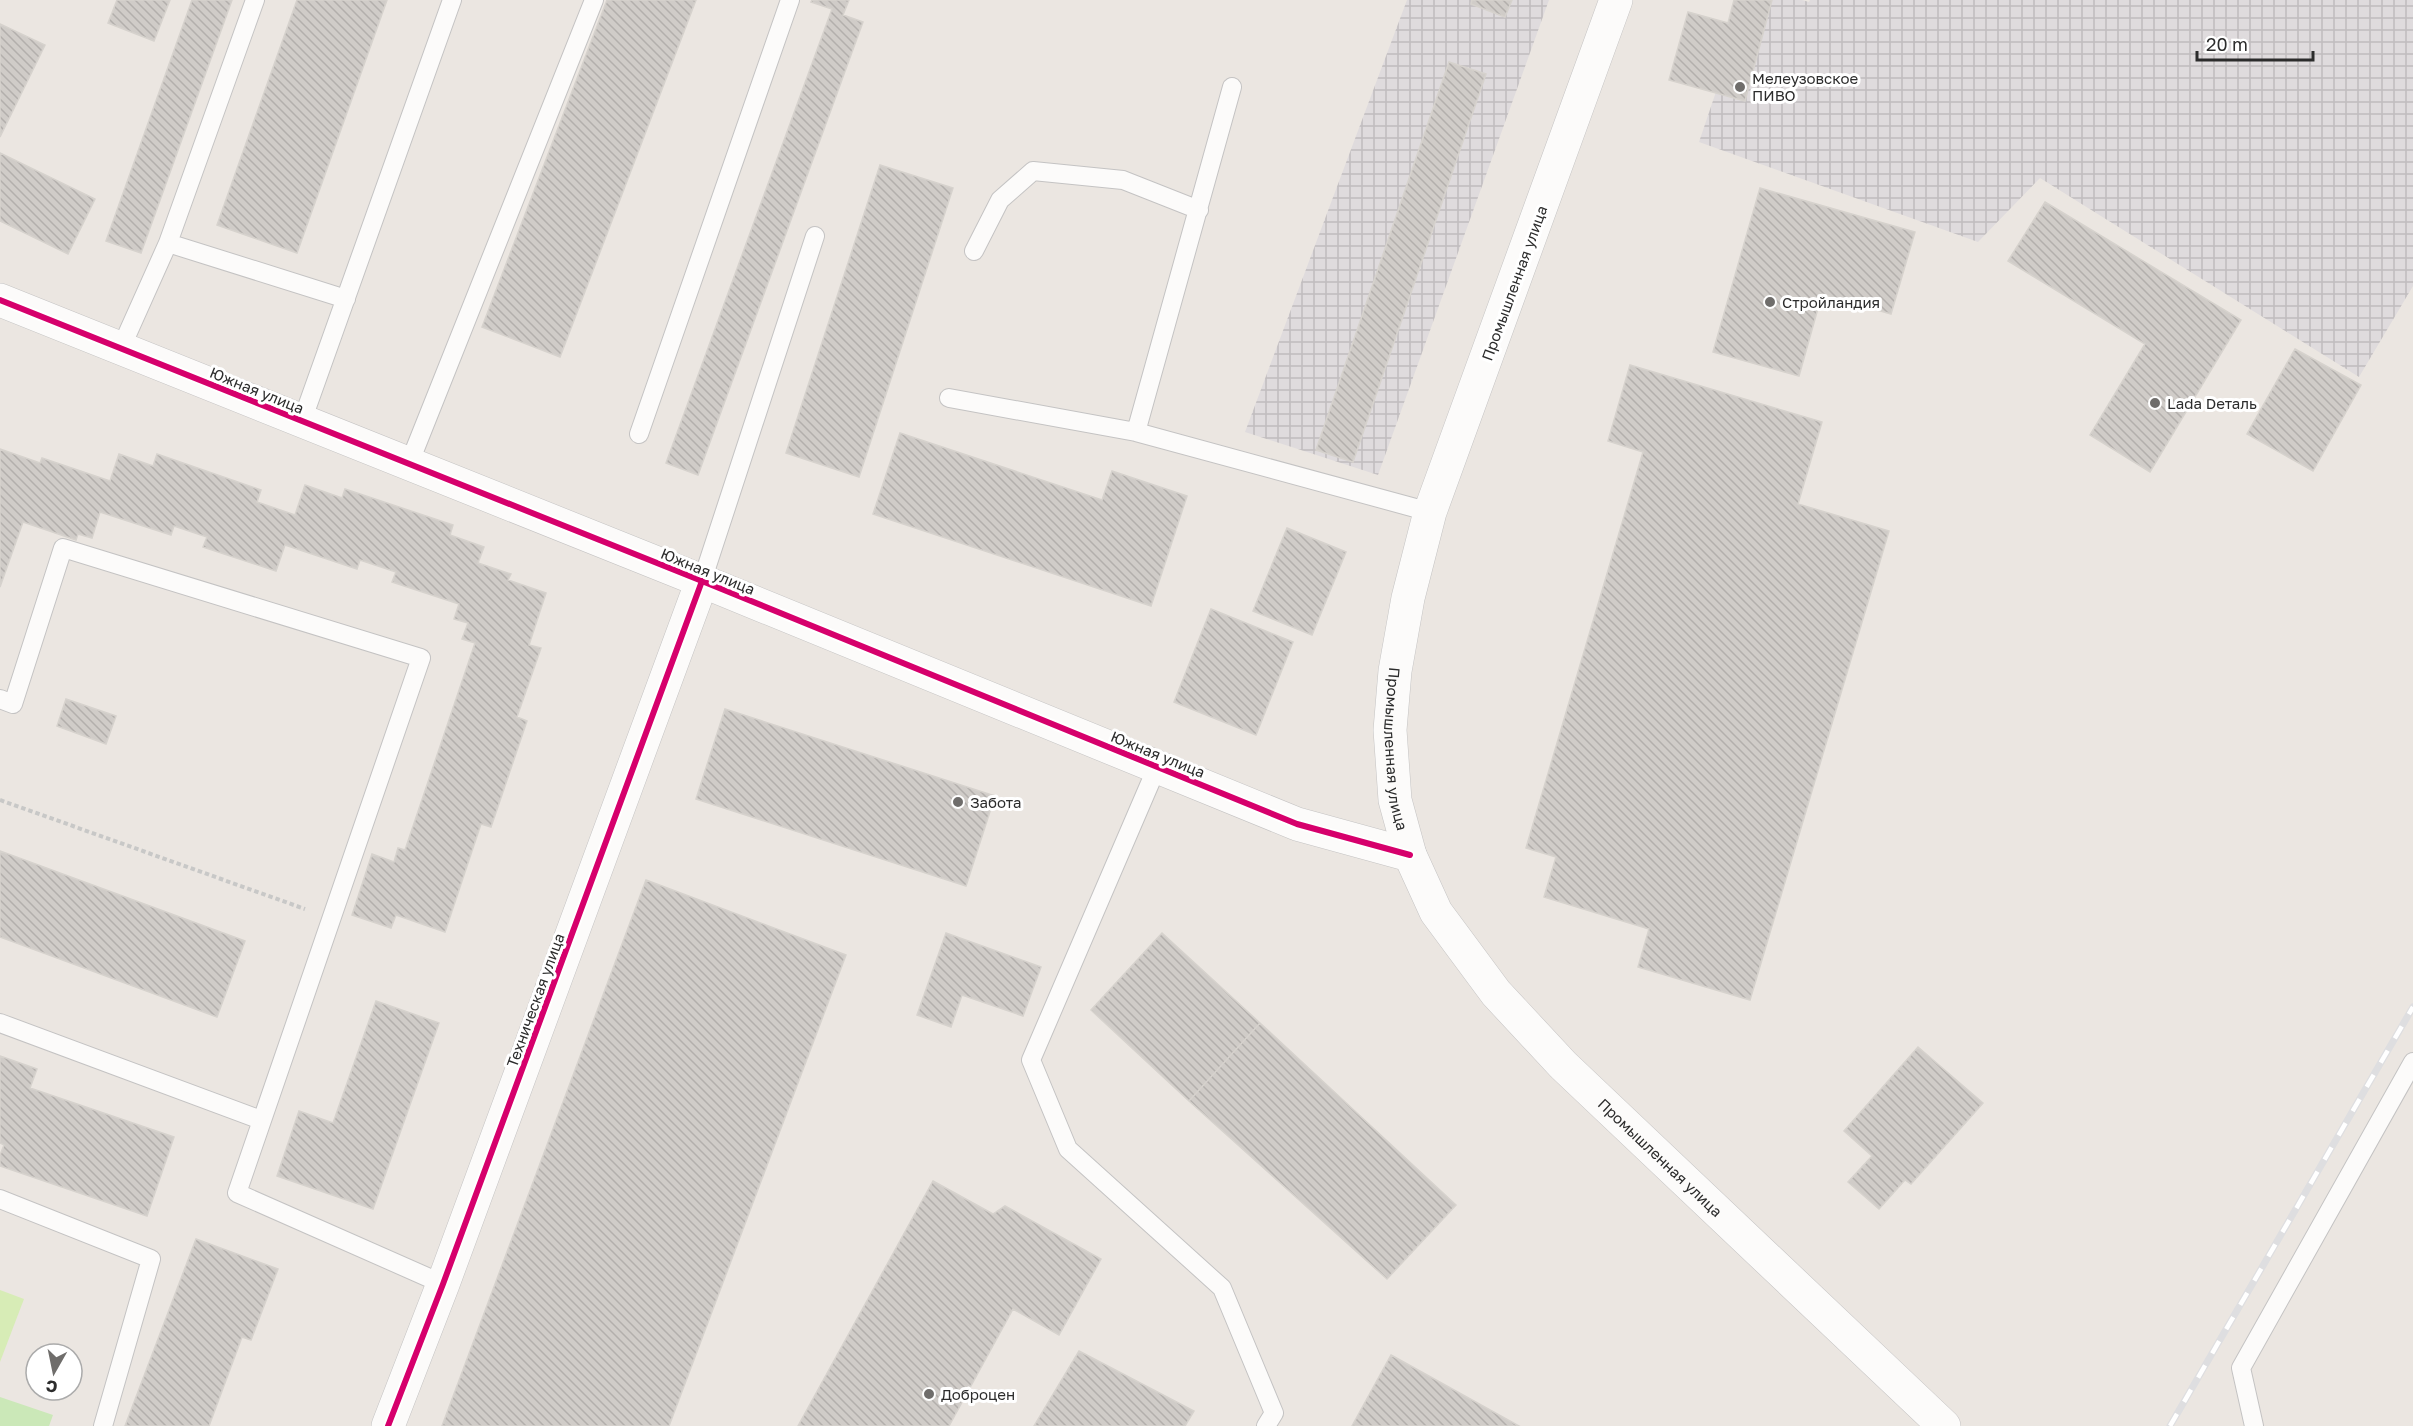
<svg xmlns="http://www.w3.org/2000/svg" width="2413" height="1426" font-family="'Golos Text',sans-serif">
  <style>
    .industrial { fill: url(#industrial-grid) }
    .green { fill: #cbe8b8 }
    .pitch { fill: #d7ecb6 }
    .building { fill: url(#building-back-hatch); stroke: #d6d2cd; stroke-width: 1.5 }
    .lines { fill: none; stroke-linecap: round; stroke-linejoin: round }
    .lane-casing { stroke: #c4c3c3; stroke-width: 20 }
    .street-casing { stroke: #c4c3c3; stroke-width: 34 }
    .secondary-casing { stroke: #c4c3c3; stroke-width: 34 }
    .path { stroke: #c8c8c7; stroke-width: 4; stroke-dasharray: 4.5 3; stroke-linecap: butt }
    .lane { stroke: #fcfbfa; stroke-width: 18 }
    .street { stroke: #fcfbfa; stroke-width: 33 }
    .secondary { stroke: #fcfbfa; stroke-width: 33 }
    .rail-casing { stroke: #dedee0; stroke-width: 7 }
    .rail { stroke: #fff; stroke-width: 4.5; stroke-dasharray: 14; stroke-linecap: butt }
    .cycleway-casing { stroke: #fff; stroke-width: 10 }
    .cycleway { stroke: #d6006c; stroke-width: 6 }
    .poi-dot { fill: #6f6d6b; stroke: #fff; stroke-width: 2 }
    .labels { text-anchor: middle; dominant-baseline: central; stroke-width: 6; stroke-linejoin: round; paint-order: stroke }
    .poi-label { font-size: 15px; fill: #2c2c2c; stroke: #fff; text-anchor: start }
    .street-label { font-size: 15px; fill: #2c2c2c; stroke: #fff }
  </style>
  <defs>
    <pattern id="industrial-grid" width="8" height="8" patternUnits="userSpaceOnUse" patternTransform="scale(1.5)"><rect width="8" height="8" fill="#dfdbdd"/><path d="M0 4h8M4 0v8" fill="none" stroke="#c0bcbe"/></pattern>
    <pattern id="building-back-hatch" width="6" height="6" patternUnits="userSpaceOnUse" patternTransform="scale(1.5)"><rect width="6" height="6" fill="#d0ccc8"/><path d="M-1 5l2 2M0 0l6 6M5-1l2 2" fill="none" stroke="#b3afac"/></pattern>
  </defs>
  <rect width="100%" height="100%" fill="#ebe6e1"/>
  <path class="industrial" d="M1407,0H1549L1378,475L1245,432Z
    M1747,0H1802L1809,2L1810,0H2413V286L2359,377L2040,178L1978,242L1699,142Z"/>
  <path class="green" d="M0,1397L53,1415L49,1426H0Z"/>
  <path class="pitch" d="M0,1290L24,1299L0,1362Z"/>
  <path class="building" d="M117,0H170L154,41L108,23Z
    M192,0H232L141,253L106,241Z
    M297,0H387L297,253L217,225Z
    M607,0H696L560,357L482,327Z
    M812,0H849L843,15L863,22L698,475L666,463L832,9L811,2Z
    M1472,0H1512L1505,17L1471,4Z
    M1734,0H1772L1745,101L1669,80L1688,12L1728,23Z
    M0,24L45,45L0,137Z
    M1449,62L1486,74L1353,462L1316,450Z
    M0,153L95,199L68,254L0,221Z
    M880,165L953,188L859,477L786,453Z
    M1760,188L1915,232L1891,314L1822,294L1799,376L1713,352Z
    M2045,202L2241,320L2150,472L2090,435L2145,344L2008,261Z
    M2295,349L2361,385L2313,471L2247,434Z
    M1630,365L1822,422L1798,504L1889,531L1750,1000L1638,967L1649,929L1544,897L1556,857L1526,848L1643,452L1608,441Z
    M900,433L1102,500L1112,471L1187,496L1151,606L873,514Z
    M0,449L40,463L42,458L110,481L119,454L153,466L157,454L261,490L257,502L295,515L305,485L342,498L345,489L453,525L450,535L484,547L478,563L511,574L508,580L546,593L529,645L541,648L517,717L527,721L491,827L481,824L445,932L396,915L391,928L352,915L372,854L394,862L398,848L405,850L475,643L462,639L468,623L454,619L459,604L392,582L396,572L360,560L357,569L285,545L276,571L203,547L207,537L174,526L171,535L100,512L92,538L78,534L76,540L23,522L0,587Z
    M1287,528L1346,552L1312,635L1253,611Z
    M1211,609L1293,642L1256,735L1174,702Z
    M66,699L116,716L106,744L57,726Z
    M725,709L995,796L966,886L696,799Z
    M0,851L245,941L217,1017L0,937Z
    M646,880L846,955L669,1426H442Z
    M946,933L1041,967L1023,1016L962,995L951,1027L917,1015Z
    M1162,933L1260,1023L1189,1101L1091,1010Z
    M376,1001L439,1023L373,1209L277,1176L299,1111L333,1123Z
    M1260,1023L1456,1205L1387,1279L1189,1101Z
    M1918,1047L1983,1103L1911,1184L1905,1180L1879,1209L1848,1182L1872,1156L1844,1131Z
    M0,1056L37,1069L30,1088L174,1137L147,1216L0,1166V1155L4,1145L0,1143Z
    M933,1181L993,1214L1005,1206L1101,1259L1059,1335L1013,1309L949,1426H798Z
    M196,1239L278,1269L251,1340L242,1337L209,1426H125Z
    M1079,1351L1194,1411L1185,1426H1034Z
    M1391,1355L1519,1426H1352Z"/>
  <g class="lines">
    <defs>
      <path id="lane" d="M168,243L255,0
        M974,251L1000,200L1033,171L1123,180L1199,210
        M121,348L168,243L346,299
        M949,398L1136,432L1430,512
        M302,421L452,0
        M1136,432L1232,87
        M639,434L790,0
        M409,464L594,0
        M702,581L815,236
        M0,699L13,704L63,548L421,658L237,1193L443,1284
        M1157,767L1031,1060L1068,1149L1222,1288L1274,1413L1266,1426
        M0,1023L261,1120
        M0,1199L151,1259L103,1426
        M2254,1426L2241,1368L2413,1062"/>
      <path id="street" d="M388,1426L443,1284L702,581"/>
      <g id="secondary">
        <path id="s1" d="M1616,0L1430,512L1408,598L1395,671L1390,730L1395,800L1410,855L1436,912L1496,993L1563,1065L1944,1426"/>
        <path d="M0,300L702,581L1297,824L1410,855"/>
      </g>
    </defs>
    <use href="#lane" class="lane-casing"/>
    <use href="#street" class="street-casing"/>
    <use href="#secondary" class="secondary-casing"/>
    <path class="path" d="M0,800L305,909"/>
    <use href="#lane" class="lane"/>
    <use href="#street" class="street"/>
    <use href="#secondary" class="secondary"/>
    <defs>
      <path id="rail" d="M2170,1426L2413,1007"/>
    </defs>
    <use href="#rail" class="rail-casing"/>
    <use href="#rail" class="rail"/>
    <defs>
      <path id="cycleway" d="M0,300L702,581L1297,824L1410,855
        M388,1426L443,1284L702,581"/>
    </defs>
    <use href="#cycleway" class="cycleway-casing"/>
    <use href="#cycleway" class="cycleway"/>
  </g>
  <g class="poi-dot">
    <circle cx="1740" cy="87" r="6"/>
    <circle cx="1770" cy="302" r="6"/>
    <circle cx="2155" cy="403" r="6"/>
    <circle cx="958" cy="802" r="6"/>
    <circle cx="929" cy="1394" r="6"/>
  </g>
  <g class="labels">
    <g class="poi-label">
      <text x="1752" y="78">Мелеузовское<tspan x="1752" dy="17">ПИВО</tspan></text>
      <text x="1782" y="302">Стройландия</text>
      <text x="2167" y="403">Lada Dеталь</text>
      <text x="970" y="802">Забота</text>
      <text x="941" y="1394">Доброцен</text>
    </g>
    <g class="street-label">
      <text transform="translate(1514 283) rotate(-70)">Промышленная улица</text>
      <text transform="translate(257 390) rotate(22)">Южная улица</text>
      <text transform="translate(708 571) rotate(22)">Южная улица</text>
      <text stroke="none"><textPath href="#s1" startOffset="786">Промышленная улица</textPath></text>
      <text transform="translate(1158 754) rotate(22)">Южная улица</text>
      <text transform="translate(535 1000) rotate(-70)">Техническая улица</text>
      <text stroke="none"><textPath href="#s1" startOffset="1290">Промышленная улица</textPath></text>
    </g>
  </g>
  <g transform="translate(54 1372) rotate(189)"><circle r="28" fill="#ffffff" stroke="#ababab" stroke-width="1.5"/>
  <path d="M0-4.5L10 22L0 15L-10 22Z" fill="#6f6d6b"/>
  <text y="-9" font-size="16" font-weight="bold" text-anchor="middle" fill="#2c2c2c">С</text>
  </g>
  <path d="M2197 51v9h116v-9" fill="none" stroke="#2c2c2c" stroke-width="3"/>
  <text x="2206" y="51" font-size="18" fill="#2c2c2c" stroke="#ffffff" stroke-width="4.5" paint-order="stroke">20 m</text>
</svg>
